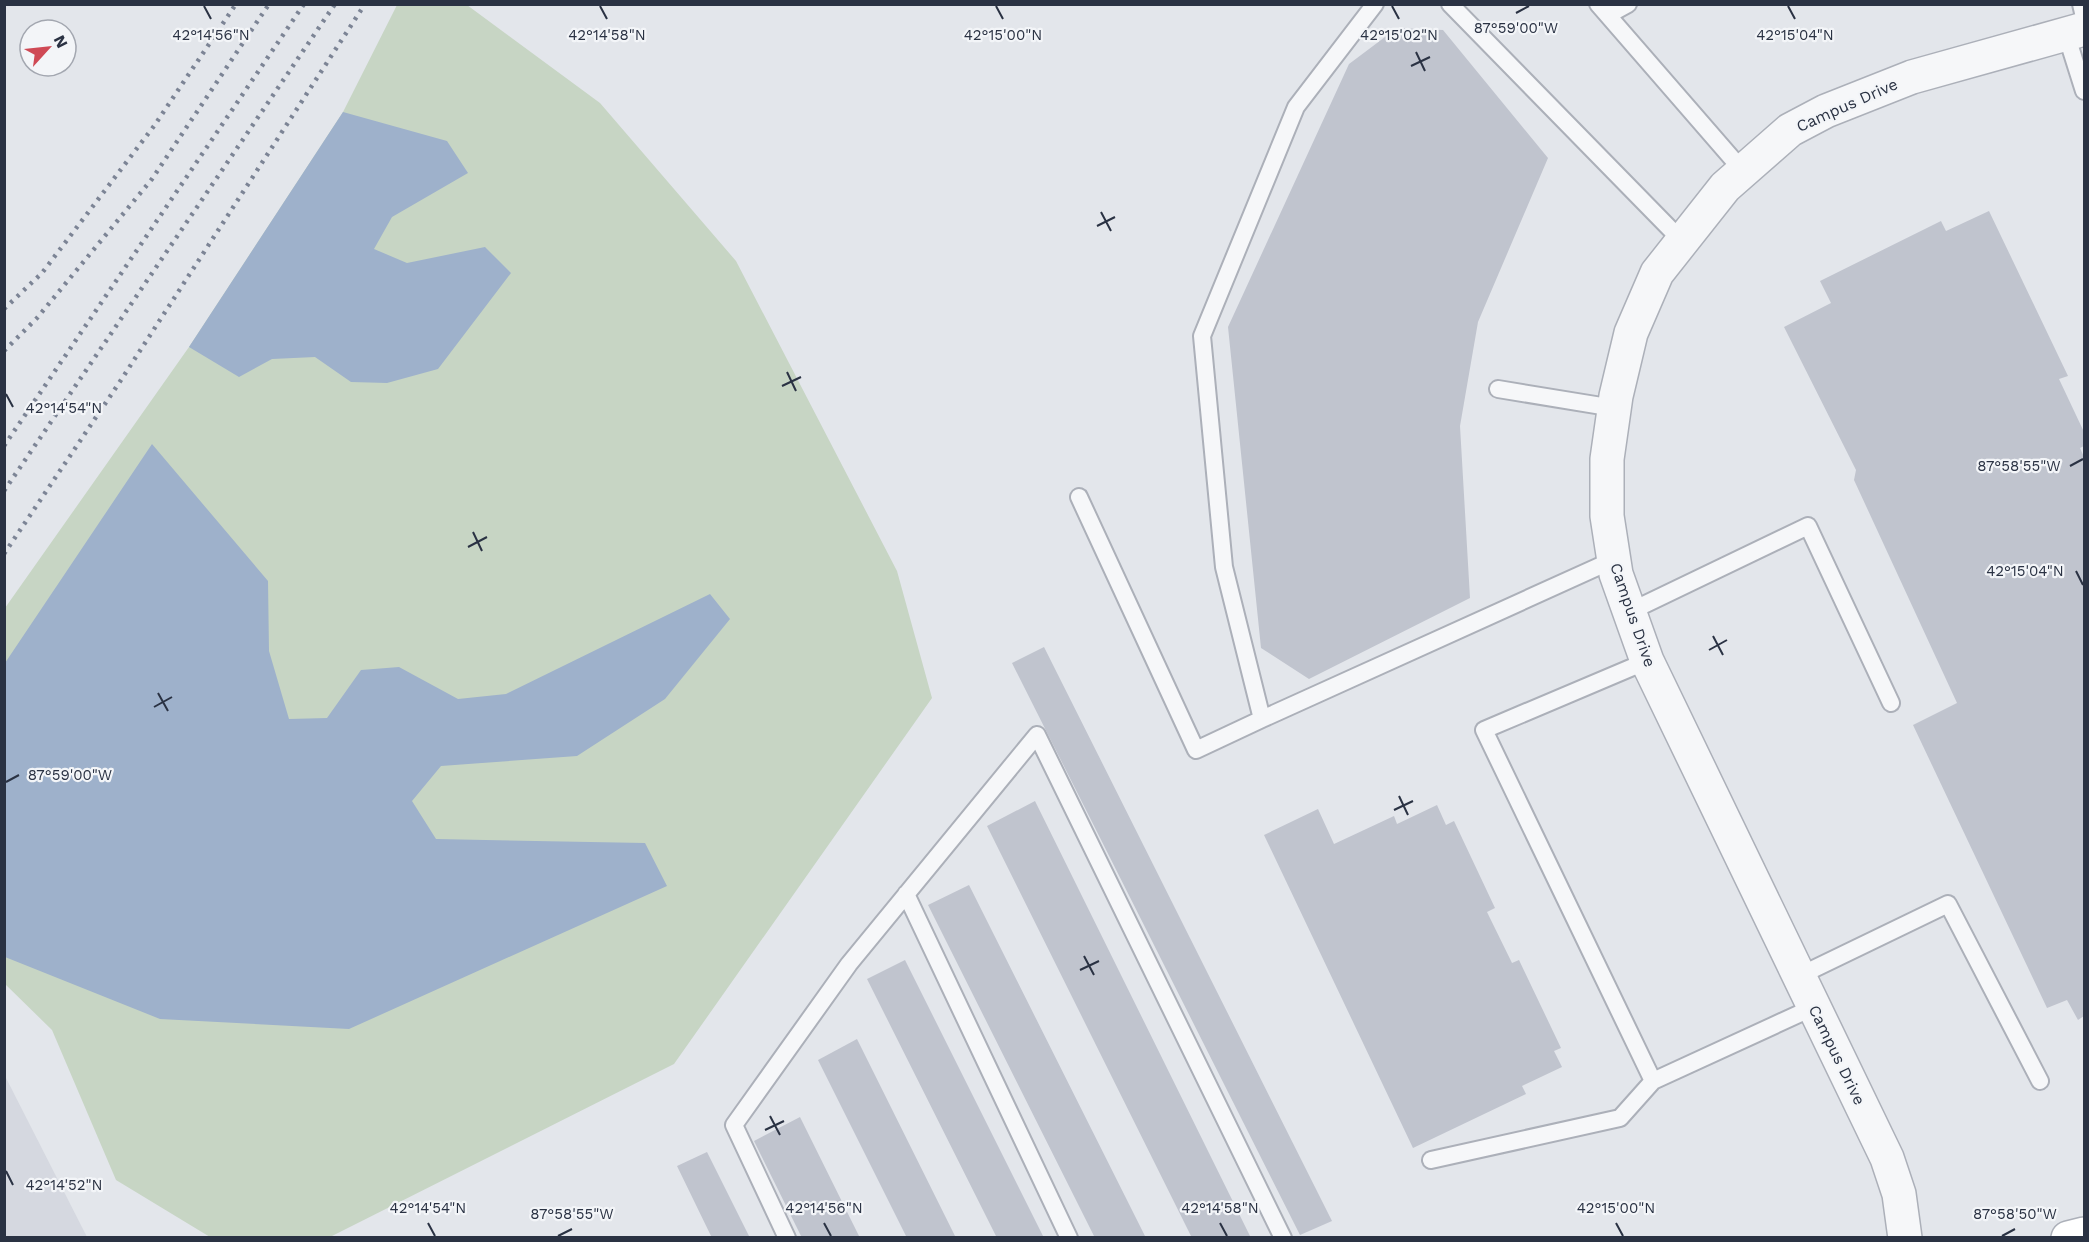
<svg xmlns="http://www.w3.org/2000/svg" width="2089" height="1242" font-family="'Work Sans',sans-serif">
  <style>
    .built { fill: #d5d8e0 }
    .green { fill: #c7d5c4 }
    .water { fill: #9eb1cb }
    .building { fill: #c0c4ce }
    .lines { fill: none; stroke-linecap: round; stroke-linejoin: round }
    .lane-casing { stroke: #acb0b9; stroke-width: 20 }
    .street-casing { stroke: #acb0b9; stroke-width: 36 }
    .secondary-casing { stroke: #acb0b9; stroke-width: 36 }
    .lane { stroke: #f6f7f9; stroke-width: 16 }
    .street { stroke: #f6f7f9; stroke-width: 33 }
    .secondary { stroke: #fff; stroke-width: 33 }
    .rail { stroke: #7c8495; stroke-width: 4.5; stroke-dasharray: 3 6; stroke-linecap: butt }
    .ticks { fill: none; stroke: #2a3243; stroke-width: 2 }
    .labels { text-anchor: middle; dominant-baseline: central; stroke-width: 4.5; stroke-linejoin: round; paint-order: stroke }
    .street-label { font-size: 16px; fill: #2a3243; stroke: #f3f5f8 }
    .ticks-label { font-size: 15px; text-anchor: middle; fill: #2a3243; stroke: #f3f5f8; stroke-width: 4.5; stroke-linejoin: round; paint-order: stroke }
  </style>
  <rect width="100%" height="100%" fill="#e3e6eb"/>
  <path class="built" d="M4,1076H5L87,1237H5Z"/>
  <path class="green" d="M397,5H467L600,103L736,261L897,571L932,698L674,1064L330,1237H210L116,1180L52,1030L5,984V608L189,347L343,112Z"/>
  <path class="water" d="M343,112L447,141L468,173L392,217L374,249L407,263L485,247L511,273L438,369L387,383L351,382L315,357L272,359L239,377L189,347Z
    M152,444L268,581L269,651L289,719L327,718L361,670L399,667L458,699L506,694L710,594L730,619L665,699L577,756L441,766L412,801L436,839L645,843L667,886L349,1029L160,1019L5,957V663Z"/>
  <path class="building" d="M1397,28L1443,30L1548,158L1478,322L1460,426L1470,598L1309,679L1261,648L1228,327L1349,64Z
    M1989,211L2068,376L2059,379L2084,432V446L2080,448L2084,457V1016L2078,1020L2067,1000L2047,1008L1913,725L1957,703L1854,480L1856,470L1784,327L1831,303L1820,281L1941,221L1946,231Z
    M1044,647L1330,1217L1332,1221L1300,1235L1012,663Z
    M1035,801L1251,1238H1192L987,826Z
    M1437,805L1446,825L1454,821L1495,908L1487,912L1512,963L1519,960L1561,1048L1554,1051L1562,1067L1522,1086L1526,1094L1413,1148L1264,835L1318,809L1334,844L1394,816L1397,824Z
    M969,885L1146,1238H1095L928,905Z
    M905,960L1044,1238H997L867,979Z
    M857,1039L956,1238H907L818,1060Z
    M800,1117L860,1238H802L754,1141Z
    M707,1152L750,1238H712L677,1166Z"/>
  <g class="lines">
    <defs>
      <path id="lane" d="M1375,4L1296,107L1202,336L1224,567L1262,719L1613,560
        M1450,4L1682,241
        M1598,4L1743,171
        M2081,4L2084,17
        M1608,15L1628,4
        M2066,34L2084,91
        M1498,389L1614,408
        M1079,497L1196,750L1262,719
        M1629,612L1808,526L1891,703
        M1647,661L1484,730L1653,1081L1814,1007
        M906,894L1069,1238
        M1799,976L1948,904L2040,1081
        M1431,1160L1620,1118L1653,1081
        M787,1238L734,1125L849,964L1037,735L1283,1238"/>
      <path id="street" d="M1905,1238L1899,1194L1887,1158L1647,661L1616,574L1607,516V459L1616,396L1631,333L1657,273L1725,187L1790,130L1826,111L1912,77L2084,29"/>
      <path id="secondary" d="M2068,1238L2084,1234"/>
    </defs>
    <use href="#lane" class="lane-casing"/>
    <use href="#street" class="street-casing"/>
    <use href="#secondary" class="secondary-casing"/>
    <use href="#lane" class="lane"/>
    <use href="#street" class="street"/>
    <use href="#secondary" class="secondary"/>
    <path class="rail" d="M4,309L42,273L154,126L236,4
      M4,351L37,318L152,179L269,4
      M4,446L304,4
      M4,491L335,4
      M4,554L121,380L365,4"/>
  </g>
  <path class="ticks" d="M204,6L211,19M600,6L607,19M996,6L1003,19M1392,6L1399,19M1788,6L1795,19M1516,13L1529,6M1416,52L1425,71M1411,66L1430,57M1101,212L1111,231M1097,226L1115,217M787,372L796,391M782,386L801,377M6,394L13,407M2070,466L2083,459M473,532L482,551M468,547L487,537M2076,571L2083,585M1713,636L1723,655M1709,650L1727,640M158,693L168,711M154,707L172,697M6,782L19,775M1399,796L1408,815M1394,810L1413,801M1084,956L1094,975M1080,970L1099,961M770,1116L780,1135M765,1130L784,1121M6,1171L13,1185M428,1223L435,1236M824,1223L831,1236M1220,1223L1227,1236M1616,1223L1623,1236M558,1236L572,1229M2002,1236L2015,1229"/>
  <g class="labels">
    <g class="street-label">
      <text transform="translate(1847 105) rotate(-24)">Campus Drive</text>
      <text transform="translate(1633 615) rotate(71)">Campus Drive</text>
      <text transform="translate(1837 1055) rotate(64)">Campus Drive</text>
    </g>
  </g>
  <g class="ticks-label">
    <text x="1516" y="33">87°59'00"W</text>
    <text x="211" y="40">42°14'56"N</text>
    <text x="607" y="40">42°14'58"N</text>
    <text x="1003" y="40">42°15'00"N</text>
    <text x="1399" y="40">42°15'02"N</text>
    <text x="1795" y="40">42°15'04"N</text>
    <text x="64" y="413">42°14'54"N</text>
    <text x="2019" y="471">87°58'55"W</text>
    <text x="2025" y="576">42°15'04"N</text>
    <text x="70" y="780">87°59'00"W</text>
    <text x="64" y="1190">42°14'52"N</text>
    <text x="428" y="1213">42°14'54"N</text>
    <text x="824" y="1213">42°14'56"N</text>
    <text x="1220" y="1213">42°14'58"N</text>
    <text x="1616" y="1213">42°15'00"N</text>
    <text x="572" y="1219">87°58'55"W</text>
    <text x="2015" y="1219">87°58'50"W</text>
  </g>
  <rect width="2089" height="1242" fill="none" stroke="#2a3243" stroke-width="12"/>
  <g transform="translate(48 48) rotate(63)"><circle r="28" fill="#f3f5f8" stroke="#a3a7b0" stroke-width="1.5"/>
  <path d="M0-4.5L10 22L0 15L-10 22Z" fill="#cf4955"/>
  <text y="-9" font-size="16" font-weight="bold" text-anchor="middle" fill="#2a3243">N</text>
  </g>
</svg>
